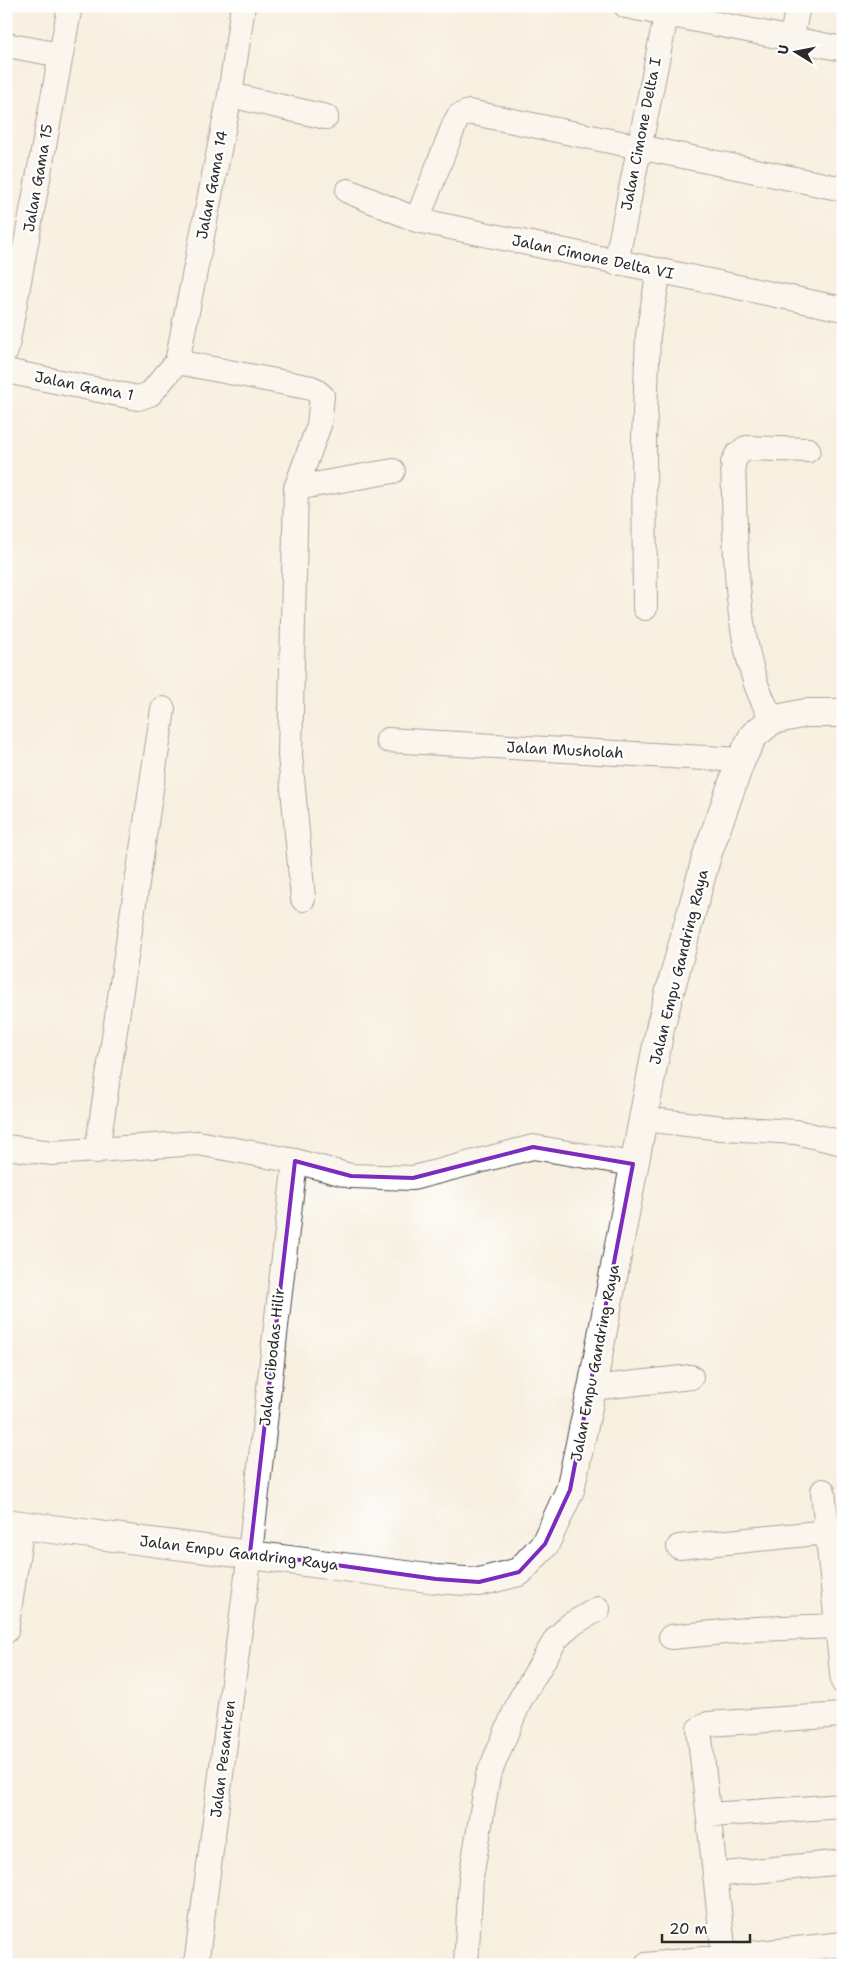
<svg xmlns="http://www.w3.org/2000/svg" width="849" height="1971" font-family="'Shantell Sans',sans-serif">
  <style>
    .lines { fill: none; stroke-linecap: round; stroke-linejoin: round }
    .street-casing { stroke: #4a4846; stroke-width: 26 }
    .secondary-casing { stroke: #4a4846; stroke-width: 30 }
    .street { stroke: #fff; stroke-width: 24 }
    .secondary { stroke: #fff; stroke-width: 28 }
    .marked { fill: none; stroke: #7b2cbf; stroke-width: 4; stroke-linejoin: round }
    .labels { text-anchor: middle; dominant-baseline: central; stroke-width: 4.5; stroke-linejoin: round; paint-order: stroke }
    .street-label { font-size: 15px; fill: #2b2b2b; stroke: #fff }
  </style>
  <rect width="100%" height="100%" fill="#fff"/>
  <filter id="ink" filterUnits="userSpaceOnUse"><feTurbulence type="fractalNoise" baseFrequency=".02" numOctaves="2"/><feDisplacementMap in="SourceGraphic" scale="10" xChannelSelector="R" yChannelSelector="G"/><feConvolveMatrix kernelMatrix="1 2 1 2 8 2 1 2 1" color-interpolation-filters="sRGB"/></filter>
  <filter id="wash" filterUnits="userSpaceOnUse"><feTurbulence type="fractalNoise" baseFrequency=".0096" numOctaves="4" result="noise"/><feDisplacementMap in="SourceGraphic" scale="20" xChannelSelector="R" yChannelSelector="G"/><feGaussianBlur stdDeviation="1.12" result="paint"/><feColorMatrix in="noise" values="0 0 0 0 0 0 0 0 0 0 0 0 0 0 0 0 0 1.4 0 .05"/><feComposite in="paint" operator="in"/></filter>
  <g filter="url(#wash)">
    <rect width="100%" height="100%" fill="#f7efdf"/>
  </g>
  <g filter="url(#ink)">
    <g class="lines">
      <defs>
        <path id="street" d="M626,6L843,49
          M791,40L798,6
          M6,45L61,55
          M230,95L326,117
          M348,191L417,220L843,309
          M417,220L455,123L459,116L469,112L843,189
          M616,263L668,6
          M6,351L70,6
          M177,362L312,388L322,396L319,425L296,488L290,755L303,899
          M6,371L138,398L150,394L177,362L230,95L243,6
          M296,488L393,471
          M645,608L644,440L648,335L659,270
          M772,720C766,707 759,694 755,681C733,611 736,535 733,463L737,455L746,448L808,450
          M388,740L741,760
          M644,1119L722,1128L796,1132L843,1143
          M6,1147L52,1153L198,1143L295,1161L351,1176L413,1178L533,1147L633,1164
          M97,1151L163,709
          M592,1388L691,1377
          M823,1491L843,1682
          M679,1547L827,1532
          M6,1631L22,1525
          M671,1637L756,1629L837,1626
          M709,1815L843,1806
          M715,1875L843,1862
          M724,1956L699,1729L708,1724L843,1715
          M196,1965L250,1553L295,1161
          M466,1965L471,1878L488,1776L520,1700L556,1639L570,1625L598,1609
          M646,1965L843,1944"/>
        <path id="secondary" d="M6,1523L436,1579L479,1582L519,1572L545,1544L570,1490L592,1388L661,1024L707,855L741,760L753,736L772,720L806,713H843"/>
      </defs>
      <use href="#street" class="street-casing"/>
      <use href="#secondary" class="secondary-casing"/>
      <use href="#street" class="street"/>
      <use href="#secondary" class="secondary"/>
    </g>
  </g>
  <path d="M0 0H849V1971H0ZM533,1147L633,1164L570,1490L545,1544L519,1572L479,1582L436,1579L250,1553L295,1161L351,1176L413,1178Z" fill="#f7efdf" fill-opacity=".55" fill-rule="evenodd"/>
  <path class="marked" d="M533,1147L633,1164L570,1490L545,1544L519,1572L479,1582L436,1579L250,1553L295,1161L351,1176L413,1178Z"/>
  <g class="labels">
    <g class="street-label">
      <text transform="translate(641 134) rotate(-79)">Jalan Cimone Delta I</text>
      <text transform="translate(38 178) rotate(-80)">Jalan Gama 15</text>
      <text transform="translate(212 185) rotate(-79)">Jalan Gama 14</text>
      <text transform="translate(593 257) rotate(12)">Jalan Cimone Delta VI</text>
      <text transform="translate(84 386) rotate(11)">Jalan Gama 1</text>
      <text transform="translate(565 750) rotate(3)">Jalan Musholah</text>
      <text transform="translate(679 967) rotate(-76)">Jalan Empu Gandring Raya</text>
      <text transform="translate(272 1357) rotate(-84)">Jalan Cibodas Hilir</text>
      <text transform="translate(595 1363) rotate(-79)">Jalan Empu Gandring Raya</text>
      <text transform="translate(239 1553) rotate(7)">Jalan Empu Gandring Raya</text>
      <text transform="translate(223 1759) rotate(-83)">Jalan Pesantren</text>
    </g>
  </g>
  <rect width="849" height="1971" fill="none" stroke="#fff" stroke-width="25"/>
  <g transform="translate(796 52) rotate(280)" stroke="#ffffff" stroke-width="4" paint-order="stroke">
  <path d="M0-4L9 19L0 12L-9 19Z" fill="#2b2b2b"/>
  <text y="-8" font-size="14" font-weight="bold" text-anchor="middle" fill="#2b2b2b">U</text>
  </g>
  <path d="M662 1934v8h88v-8" fill="none" stroke="#2b2b2b" stroke-width="2.5"/>
  <text x="669" y="1934" font-size="15" fill="#2b2b2b" stroke="#ffffff" stroke-width="4" paint-order="stroke">20 m</text>
</svg>
